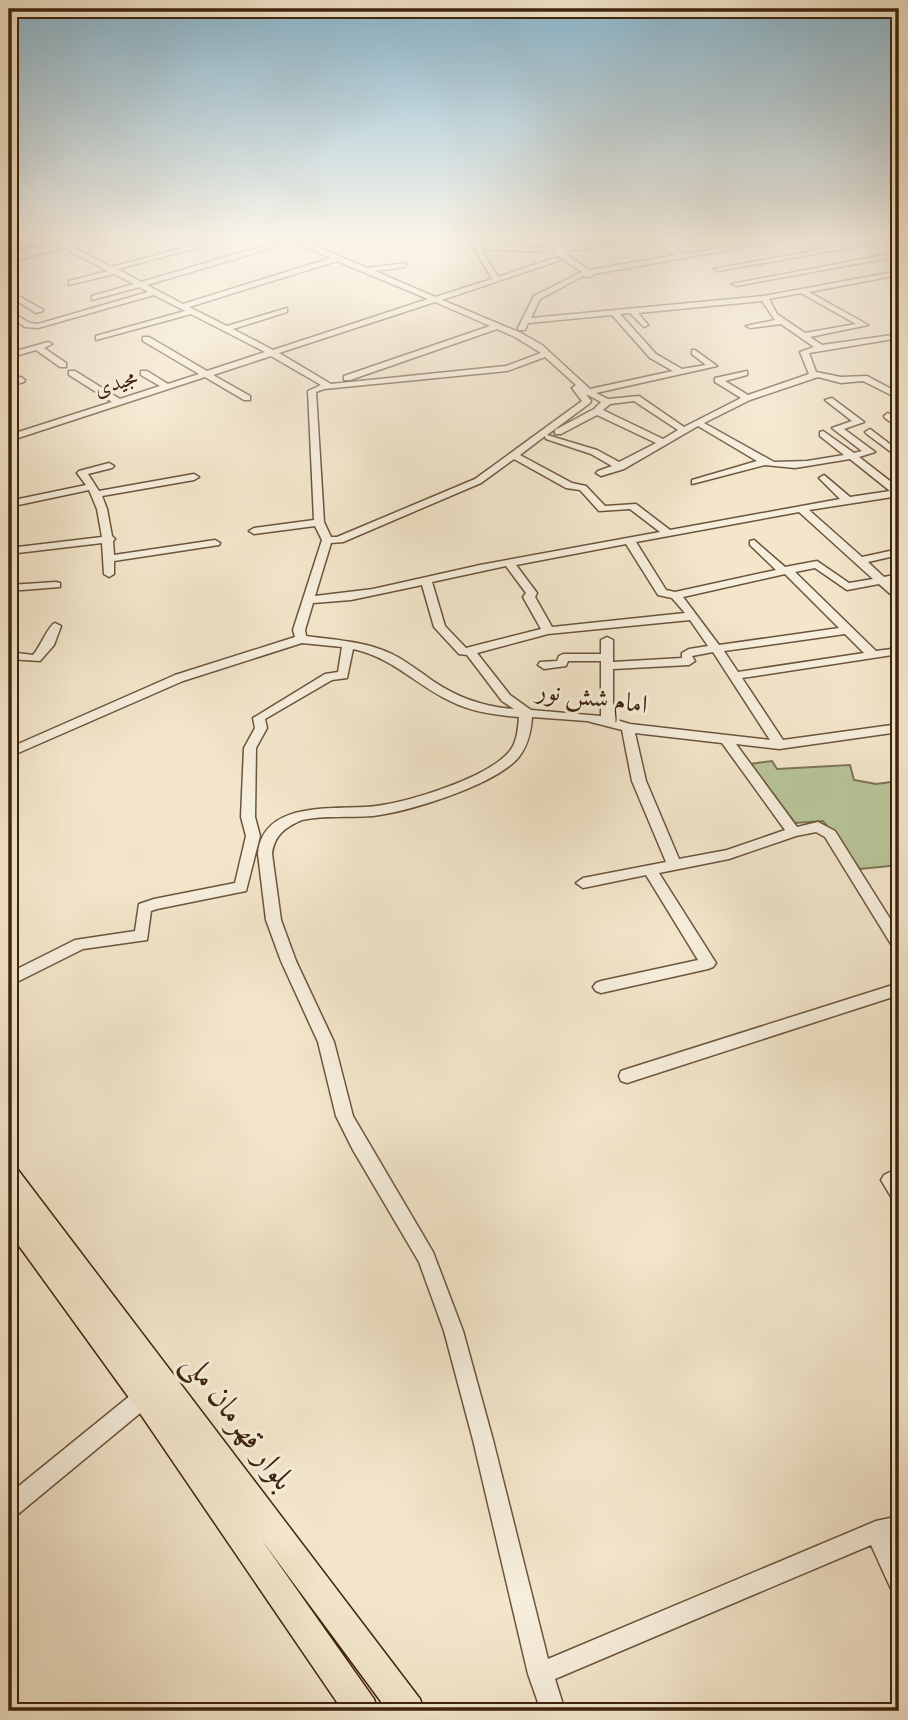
<svg xmlns="http://www.w3.org/2000/svg" width="908" height="1720" font-family="'IM FELL DW Pica',Amiri,serif">
  <style>
    .green { fill: #b8c69a; stroke: #7c7553; stroke-width: 2 }
    .lines { fill: none; stroke-linecap: round; stroke-linejoin: round }
    .minor-casing { stroke: #6c543c; stroke-width: 3 }
    .highway-casing { stroke: #3f240c; stroke-width: 3 }
    .minor { fill: #f7efdd; fill-rule: evenodd }
    .highway { fill: #f3e6cb; fill-rule: evenodd }
    .labels { text-anchor: middle; dominant-baseline: central; stroke-width: 6; stroke-linejoin: round; paint-order: stroke }
    .far-street-label { font-size: 21px; fill: #3f240c; stroke: #f7efdd }
    .street-label { font-size: 26px; fill: #3f240c; stroke: #f7efdd }
    .near-street-label { font-size: 32px; fill: #3f240c; stroke: #f7efdd }
  </style>
  <rect width="100%" height="100%" fill="#f3e6cb"/>
  <filter id="stains"><feTurbulence type="fractalNoise" baseFrequency=".00286" numOctaves="4"/><feColorMatrix values="0 0 0 0 .2 0 0 0 0 .09 0 0 0 0 .02 0 0 0 .5 -.17"/></filter>
  <radialGradient id="worn" r=".72"><stop offset=".6" stop-color="#630" stop-opacity="0"/><stop offset="1" stop-color="#630" stop-opacity=".3"/></radialGradient>
  <path class="green" d="M772,761L777,769L850,765L854,780L876,784L899,781V865L860,869L823,821L795,823L750,764Z"/>
  <g class="lines">
    <defs>
      <path id="minor" d="M43,236H60L56,238L65,243L94,236H104L71,246L111,267L230,236H240L118,269L141,282L287,239L283,236H291L367,268L407,263L404,267L375,271L435,297L492,279L467,236H473L479,245L550,248L547,252L481,249L498,277L554,258L561,260L442,300L521,333L542,345L590,389L673,371L650,358L612,315L528,323L525,330H519L518,328L534,296L582,272L554,253L556,236H562L561,248L641,236H648L668,246L681,236H688L674,249L685,254L792,236H805L594,274L591,277L583,276L540,299L531,318L764,296L899,271V275L809,292L868,325L810,337L822,345L899,334V338L809,353L816,372L841,377L867,376L899,393V399L863,381L841,383L818,377L750,400L704,423L774,462L807,461L844,455L820,436V432L823,431L854,453L862,451L832,428L852,421L825,400L832,398L864,422L844,429L875,452L859,457L899,488V496L809,510L862,557L899,549V555L868,562L884,577L899,574V580L890,582L899,590V599L895,598L879,584L847,590L815,568L795,572L876,651L899,648V654L742,678L783,740L899,724V732L779,749L736,744L797,827L818,822L835,831L899,933V950L894,949L825,837L816,832L796,836L729,859L659,873L716,963L713,967L708,969L601,993L596,991L593,987L596,983L601,981L698,960L646,875L583,888L576,883L583,878L666,862L632,781L622,730L587,721L532,717C531,732 528,746 518,758C495,785 408,812 373,816C349,818 326,815 302,820C286,827 274,835 272,854L281,920L296,961L334,1042L353,1116L433,1252L463,1331L493,1440L548,1659L876,1521L899,1516V1538L891,1540L899,1557V1592L891,1589L871,1545L555,1679L565,1711H541L528,1674L473,1440L444,1331L419,1262L353,1150L336,1116L318,1042L281,961L266,920L258,854C263,798 338,811 376,806C409,802 487,778 509,752C517,743 518,729 519,717C496,715 471,712 450,701C416,685 392,657 353,649L347,678L332,680L265,719L267,728L256,748L255,817L260,836L246,891L157,909L151,911L147,940L83,949L9,986V973L75,940L135,931L139,904L154,899L235,883L246,836L241,817L244,748L255,728L253,718L325,674L338,672L342,647L302,643L183,681L9,757V748L175,675L295,637L293,630L322,540L315,526L254,534L249,531L254,528L314,520L308,391L321,385L271,356L213,375L250,396V400H244L205,377L9,441V435L112,402L69,375V371H75L120,399L160,386L141,375V371H147L168,384L199,374L143,341V337H149L207,371L265,352L191,314L96,340V336L185,311L154,295L38,328L25,327L9,316V311L30,323L38,324L148,292L140,287L92,300V296L134,284L114,274L69,285V281L108,271L64,248L9,262V258L58,245L49,240L9,250V246L43,237ZM645,240L676,255L589,270L563,252ZM293,242L331,258L183,304L147,285ZM337,261L428,299L273,350L233,329L287,312V308L227,326L189,307ZM801,293L856,324L805,333L777,314L769,299ZM762,301L775,320L746,326L750,328L781,324L814,347L800,352L809,374L748,395L725,381L747,375V371L715,378V382L741,398L684,427L639,396L608,399L596,393L717,366L695,350H692V354L706,365L682,369L656,354L620,314L630,313L644,327L648,325L638,313ZM435,302L490,326L344,376V380H350L497,329L515,337L541,353L506,366L331,384L279,353ZM545,357L576,385L572,388L582,401L475,479L337,537H331L324,522L316,392L324,389L507,371ZM586,394L601,402L594,409L555,430V434H561L597,415L656,443L619,462L597,450L547,435L590,403L591,401ZM634,401L678,430L663,439L603,410L610,404ZM698,426L757,461L692,480V484L765,465L795,468L850,459L890,491L850,497L824,475L819,478L840,499L670,530L636,504L605,506L586,486L572,483L520,455L545,436L546,439L591,454L612,466L598,471L596,473L601,476L624,469ZM514,459L566,488L580,490L599,511L630,509L660,532L480,565L373,589L315,596L331,543L343,542L481,483ZM799,512L873,579L849,583L817,561L785,567L754,540L750,541V545L776,570L675,592L666,590L636,542ZM626,544L658,595L672,598L685,613L552,627L535,597L537,593L516,565ZM506,566L526,593L523,597L541,629L466,648L445,626L432,582ZM785,574L839,628L719,645L683,597ZM422,585L434,627L459,654L467,655L502,701L514,709C484,707 458,698 433,681C419,671 406,661 392,654C365,641 335,640 306,636L305,630L313,603L351,600ZM690,620L708,646L689,649L682,653V658L613,662V640L607,637L601,640V654H563L559,656L557,661L540,662L538,665L544,669L566,666L568,661H601V716L531,710L510,695L477,653L548,634ZM845,634L864,653L738,672L724,651ZM713,652L770,740L630,724L613,719V669L689,665L695,661L692,656ZM635,733L722,743L785,830L727,850L679,859L646,781Z
        M413,236H428L416,239Z
        M895,236H899V239L718,271L714,269Z
        M899,252V256L736,286L732,284Z
        M9,291L42,309L43,311L36,313L9,296Z
        M48,342L52,344L44,348L66,363V367H60L36,350L9,358V353Z
        M21,377L25,380L24,382L9,386V380Z
        M888,413L899,421V428L885,418L884,416Z
        M870,429L899,451V458L867,434L865,432Z
        M109,463L114,466L112,468L88,474L99,491L194,474L199,477L194,480L102,496L107,509L112,536L115,539L113,541L114,555L215,540L220,543L219,545L114,561V574L109,577L104,574L102,543L9,554V548L102,537L97,509L89,490L9,507V501L86,485L77,473L79,471Z
        M56,582L60,583V587L9,591V585Z
        M55,623L61,626L54,645L40,661L9,659V652L33,655C41,646 48,626 55,623Z
        M899,983V995L627,1083L621,1081L619,1076L621,1071L627,1069Z
        M890,1172C903,1177 900,1190 899,1202L893,1200L881,1180L884,1175Z
        M149,1383L156,1386L159,1393L156,1400L17,1515L9,1518V1494L142,1386Z"/>
      <path id="highway" d="M78,236H93L9,259V253Z
        M9,1166L18,1170L420,1699L424,1711H388L261,1539L374,1699L378,1711H343L135,1406L9,1232V1202L15,1204L9,1196Z"/>
    </defs>
    <use href="#minor" class="minor-casing"/>
    <use href="#highway" class="highway-casing"/>
    <use href="#minor" class="minor"/>
    <use href="#highway" class="highway"/>
  </g>
  <linearGradient id="sky" x2="0" y2="1"><stop stop-color="#8ab9d2"/><stop offset="0.5" stop-color="#faf4e8"/><stop offset="1" stop-color="#faf4e8" stop-opacity="0"/></linearGradient>
  <rect width="908" height="476" fill="url(#sky)"/>
  <g class="labels">
    <g class="far-street-label">
      <text transform="translate(116 384) rotate(-18)">مجیدی</text>
    </g>
    <g class="street-label">
      <text transform="translate(592 698) rotate(8)">امام شش نور</text>
    </g>
    <g class="near-street-label">
      <text transform="translate(238 1422) rotate(53)">بلوار قهرمان ملی</text>
    </g>
  </g>
  <rect width="908" height="1720" fill="none" stroke="#f3e6cb" stroke-width="35"/>
  <rect x="10" y="10" width="887" height="1699" fill="none" stroke="#3f240c" stroke-width="3.5"/>
  <rect x="18" y="18" width="873" height="1685" fill="none" stroke="#3f240c" stroke-width="2"/>
  <rect width="100%" height="100%" filter="url(#stains)"/>
  <rect width="100%" height="100%" fill="url(#worn)"/>
</svg>
